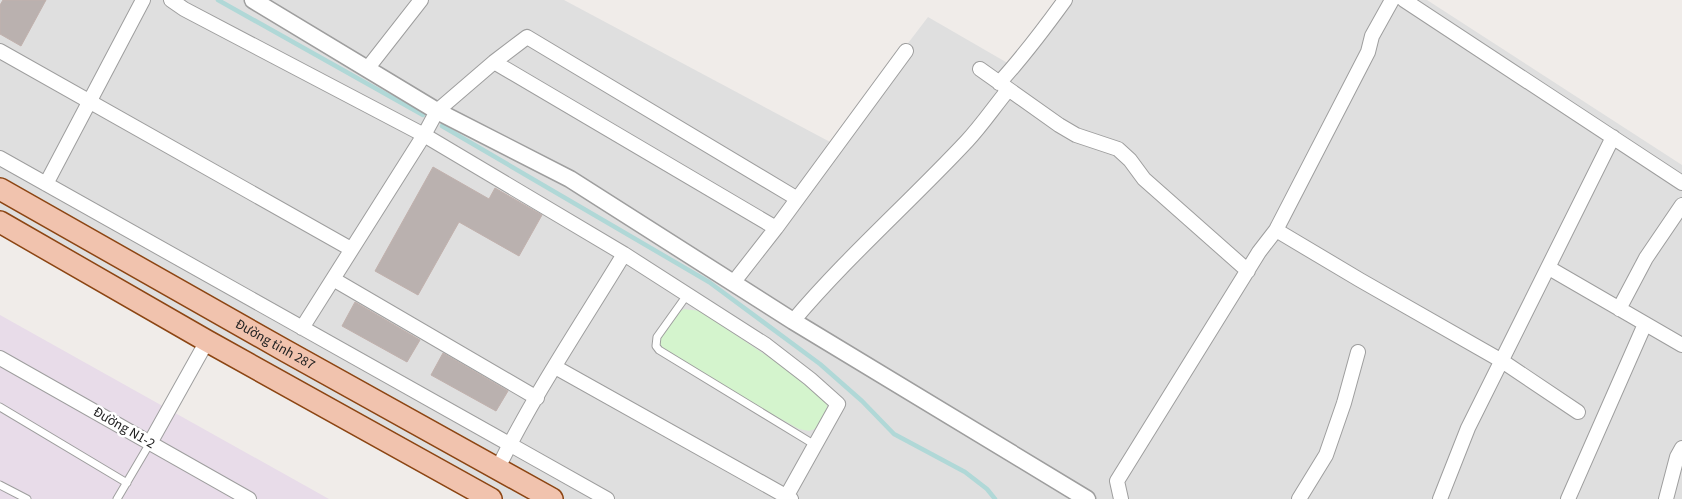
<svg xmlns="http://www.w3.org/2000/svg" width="1682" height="499" font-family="'Source Sans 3',sans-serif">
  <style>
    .residential { fill: #dfdfdf }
    .industrial { fill: #e8dce9 }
    .park { fill: #d4f4cd }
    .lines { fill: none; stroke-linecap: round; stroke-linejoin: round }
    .stream { stroke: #b0d8d7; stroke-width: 4.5 }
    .building { fill: #bab1af; stroke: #c1b1ad }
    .service-casing { stroke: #9e9e9e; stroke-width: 9 }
    .minor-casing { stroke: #9e9e9e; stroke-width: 16 }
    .tertiary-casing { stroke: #9e9e9e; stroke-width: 19 }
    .primary-casing { stroke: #8c4513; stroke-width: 24 }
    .service { stroke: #fff; stroke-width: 7 }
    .minor { stroke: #fff; stroke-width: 14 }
    .tertiary { stroke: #fff; stroke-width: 16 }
    .primary { stroke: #f1c3ae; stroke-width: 21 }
    .labels { text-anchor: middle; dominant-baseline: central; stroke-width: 5; stroke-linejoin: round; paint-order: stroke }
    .street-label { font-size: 14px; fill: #212121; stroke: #fff }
  </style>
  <rect width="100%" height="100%" fill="#f0ece9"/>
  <path class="residential" d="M0,0H564L832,143L928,17L1011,65L1062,0H1427L1682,165V499H477L0,232Z"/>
  <path class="industrial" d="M0,315L329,499H0Z"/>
  <path class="park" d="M684,309L700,311L782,366L827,403V410L815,429L809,431L799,429L664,354L657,342L673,316Z"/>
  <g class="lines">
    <path class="stream" d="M218,0L423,115
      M442,126L709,282L820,364L862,401L894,434L965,472L987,489L995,499"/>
  </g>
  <path class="building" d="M3,0H46L21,46L0,34V5Z
    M433,167L489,199L495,188L542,215L519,256L459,222L418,295L375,271Z
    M355,302L420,340L407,362L342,326Z
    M443,353L508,391L496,411L431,375Z"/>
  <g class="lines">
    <defs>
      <path id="service" d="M687,295L657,337L656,346L659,350L815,445
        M0,407L127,483
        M0,485L27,499
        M117,499L150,443"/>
      <path id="minor" d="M171,0L184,9L424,135L624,254C581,325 534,394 498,468
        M1404,0L1682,183
        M0,51L351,249
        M494,62L776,228
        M367,69L421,0
        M980,69L1059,125L1076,135L1118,149L1130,160L1144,179L1248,271
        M999,83C1023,57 1044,29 1065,0
        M0,158L607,499
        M46,184L143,0
        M1276,230L1360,280L1502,361L1578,412
        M624,254L766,345L810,379L838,404L785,499
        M1549,268L1682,345
        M333,279L537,398
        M733,283L776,228L906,51
        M1619,309L1646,258L1682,205
        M793,321C847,257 910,202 967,141C982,125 994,107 1008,90
        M302,328L424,135L437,111L494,62L527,37L796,198
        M0,358L249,499
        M555,367L791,499
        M150,443L207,341
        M1121,499L1117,481L1259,252L1276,230L1368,52L1372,36L1392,0
        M1299,499L1326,455L1344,403L1358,352
        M1440,499L1468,428L1613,137
        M1568,499L1645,324
        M1666,499L1677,457L1682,448"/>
      <path id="tertiary" d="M253,0L437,111L570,179L793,321L1087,499"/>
      <g id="primary">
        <path id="s1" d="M0,189L284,350L552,499"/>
        <path d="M0,222L207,341L491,499"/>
      </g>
    </defs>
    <use href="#service" class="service-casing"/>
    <use href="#minor" class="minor-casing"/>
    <use href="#tertiary" class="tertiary-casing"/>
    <use href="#primary" class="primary-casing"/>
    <use href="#service" class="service"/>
    <use href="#minor" class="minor"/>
    <use href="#tertiary" class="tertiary"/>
    <use href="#primary" class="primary"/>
  </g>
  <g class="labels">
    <g class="street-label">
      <text stroke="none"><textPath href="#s1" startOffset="316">Đường tỉnh 287</textPath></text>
      <text transform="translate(124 428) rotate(30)">Đường N1-2</text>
    </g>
  </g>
</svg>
